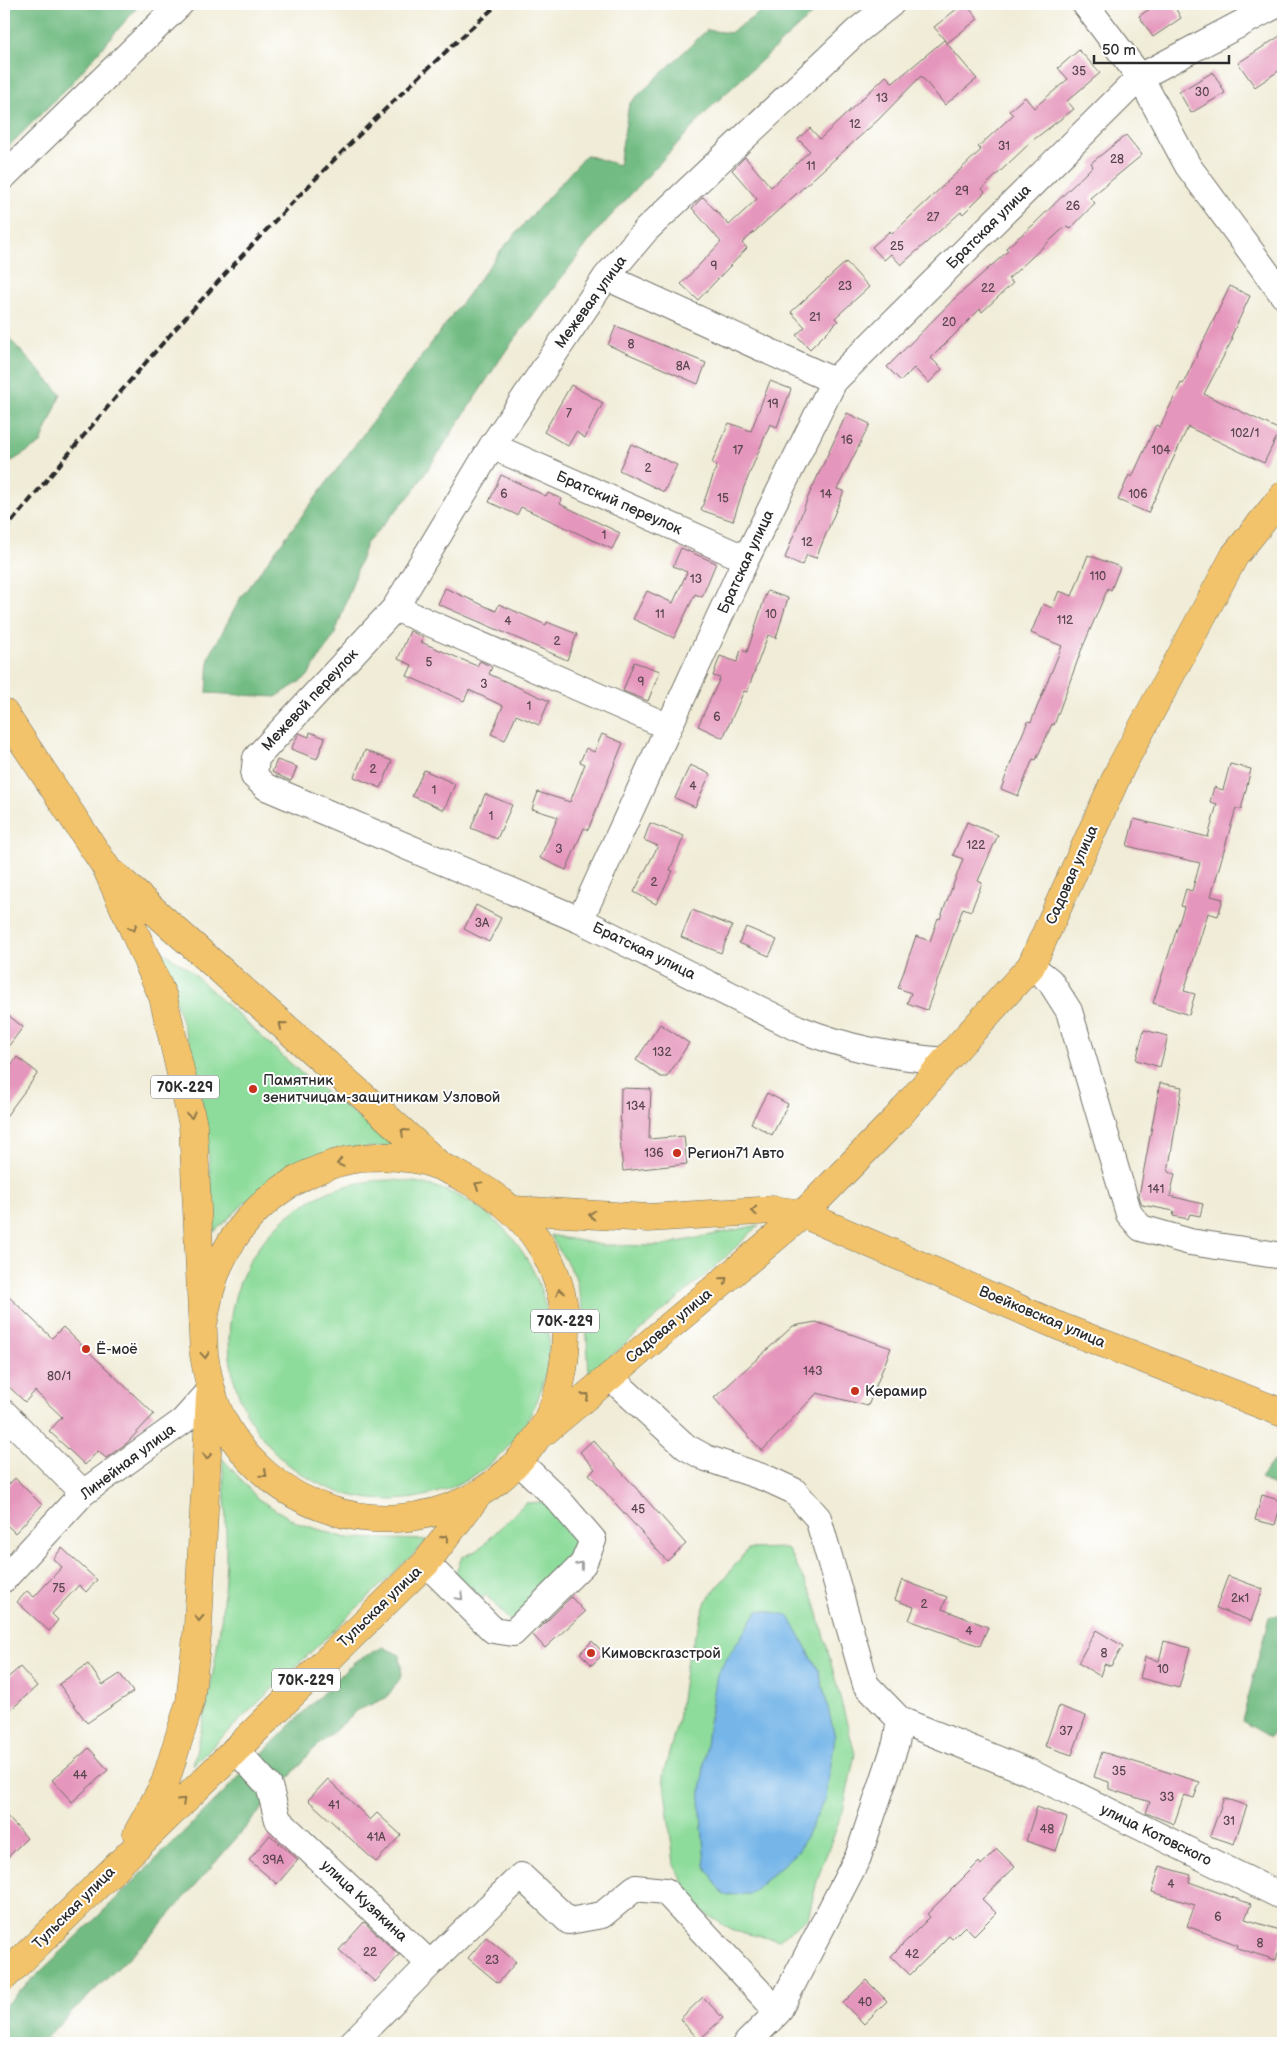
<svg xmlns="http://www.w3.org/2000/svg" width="1287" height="2047" font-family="'Balsamiq Sans',sans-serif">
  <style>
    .green { fill: #8edc9b; stroke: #5c8463; fill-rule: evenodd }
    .forest { fill: #72bc83; stroke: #4e7457 }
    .water { fill: #74b5e8; stroke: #50708a }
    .building { fill: #e596bc }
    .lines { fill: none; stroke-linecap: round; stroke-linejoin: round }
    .minor-casing { stroke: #706f67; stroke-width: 28 }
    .major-casing { stroke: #706f67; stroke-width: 29 }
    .minor { stroke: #fff; stroke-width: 26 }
    .major { stroke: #f2c36a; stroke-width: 28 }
    .rail { stroke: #2b2b2b; stroke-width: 4; stroke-dasharray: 8 4; stroke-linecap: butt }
    .oneway { stroke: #8e774a }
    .oneway2 { stroke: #a0a0a0 }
    .poi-dot { fill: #c8321e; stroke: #fff; stroke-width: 2 }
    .labels { text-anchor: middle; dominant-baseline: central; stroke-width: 4; stroke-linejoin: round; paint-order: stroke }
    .number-label { font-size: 12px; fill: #5a464f }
    .shield { fill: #fff; stroke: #6b6b6b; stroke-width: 1 }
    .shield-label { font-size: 14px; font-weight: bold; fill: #2b2b2b }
    .street-label { font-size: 15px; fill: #2b2b2b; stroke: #fff }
    .poi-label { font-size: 15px; fill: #2b2b2b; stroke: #fff; text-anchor: start }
  </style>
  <rect width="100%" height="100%" fill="#fff"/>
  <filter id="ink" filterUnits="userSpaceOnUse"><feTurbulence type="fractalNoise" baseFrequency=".02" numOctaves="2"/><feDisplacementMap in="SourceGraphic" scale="10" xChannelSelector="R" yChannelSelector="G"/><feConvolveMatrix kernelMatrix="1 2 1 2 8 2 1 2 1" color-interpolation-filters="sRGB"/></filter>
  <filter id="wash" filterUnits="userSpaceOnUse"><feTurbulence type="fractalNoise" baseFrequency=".0096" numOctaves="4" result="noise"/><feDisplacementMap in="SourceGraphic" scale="20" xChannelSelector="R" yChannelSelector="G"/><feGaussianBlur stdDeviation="1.12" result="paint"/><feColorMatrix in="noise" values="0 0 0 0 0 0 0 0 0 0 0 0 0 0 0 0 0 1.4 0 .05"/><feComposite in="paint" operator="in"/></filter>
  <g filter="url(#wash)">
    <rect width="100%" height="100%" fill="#f0ecd7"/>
    <path class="green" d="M159,949L187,968L301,1073L395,1146L332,1150L263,1186L214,1232L209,1160L198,1073Z
      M229 1340a160 160 0 1 1 320 0a160 160 0 1 1-320 0Z
      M759,1225L717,1265L589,1375L586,1320L575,1276L550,1235L601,1245L659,1246Z
      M222,1458L258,1499L298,1523L346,1538L428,1540L193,1765C211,1691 228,1607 226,1530C226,1506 224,1482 222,1458Z
      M547,1502L578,1540V1554L511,1622L486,1595L480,1600L455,1574L462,1557L478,1550L525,1503Z
      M787,1548L814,1599L855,1754L843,1811L818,1877L808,1918L778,1940L733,1931L695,1907L674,1863L663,1775L678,1720L686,1664L706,1601L748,1549ZM758,1610L788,1616L819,1671L771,1875L750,1894Z"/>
    <path class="forest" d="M4,4H140L69,86L4,151Z
      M772,4H820L821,6L713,105L598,230L507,349L412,493L366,544L335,634L307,677L276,697L207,693L209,657L241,597L502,249L586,155L619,165L629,104L707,30L730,33Z
      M4,333L61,394L41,443L4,466Z
      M1273,1461L1283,1464V1492L1260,1478Z
      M1283,1615V1719L1270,1737L1242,1721L1269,1617Z
      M383,1647L400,1655L402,1676L386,1698L358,1710L313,1750L153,1934L40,2043H4V2006C123,1895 238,1777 354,1662Z"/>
    <path class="water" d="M758,1610L788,1615L819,1671L835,1737L826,1798L799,1850L750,1894L723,1895L705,1865L700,1801L708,1728L717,1674Z"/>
    <g id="blocks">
      <path class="building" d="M963,4H966L978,19L947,43L934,27Z
        M1157,4H1173L1181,18L1153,37L1139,16Z
        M1283,34V68L1255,87L1238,63Z
        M944,40L977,79L945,105L921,76L878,120L742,243L747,248L698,300L681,284L721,242L692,208L703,197L729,225L757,199L732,170L745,157L771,187L810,151L798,139L810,128L820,139L886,76L893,83Z
        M1079,50L1100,73L1067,101L1074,109L1033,140L982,189L985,192L963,214L961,212L901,265L891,254L884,260L872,247L890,231L892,234L981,150L978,147L1013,115L1009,111L1025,97L1034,108L1068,79L1058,68Z
        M1213,72L1225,93L1191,113L1179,92Z
        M1126,135L1142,155L1090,198L1095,203L1070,229L1066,226L1008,279L1013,283L982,312L980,309L931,358L942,369L929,383L914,368L901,381L887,367L954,299L1008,251L1006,248L1032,226L1093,166L1091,163Z
        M846,262L869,287L835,318L838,321L810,349L796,335L805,327L791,312Z
        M1230,286L1250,296L1231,337L1233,338L1204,394L1280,430L1264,463L1188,427L1148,513L1118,500L1129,475L1132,477L1156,425L1160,427L1181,383L1183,384Z
        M616,326L706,363L698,384L608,345Z
        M770,381L791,389L777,427L770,424L744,487L733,521L701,510L717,465L712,463L729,423L751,431Z
        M571,385L603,403L585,438L576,432L568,446L544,432Z
        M847,413L870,424L837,489L844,491L816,558L807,555L802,565L785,558L808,497Z
        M631,444L677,465L664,492L619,470Z
        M501,475L546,496L548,493L562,499L560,504L620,533L612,549L521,507L517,515L489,502Z
        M681,548L716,563L702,597L695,594L674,638L633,619L647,591L673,603L687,572L673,566Z
        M1088,555L1120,567L1111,590L1108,588L1081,651L1054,725L1052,724L1036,760L1033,759L1018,796L1001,789L1015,752L1028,721L1031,722L1062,646L1031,633L1043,604L1052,608L1059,591L1072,596Z
        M445,588L496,611L499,604L546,625L547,622L577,634L567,660L438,604Z
        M767,591L788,598L776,638L768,635L747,692L744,691L723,738L698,726L720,678L713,676L720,656L737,662L741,650L747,652Z
        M410,631L423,637L421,642L477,666L480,661L492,667L489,674L549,701L539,725L516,715L505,740L491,734L503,706L469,690L464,701L407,676L412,665L398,659Z
        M634,662L660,671L648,701L623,691Z
        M310,732L325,738L317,759L291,749L299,733L309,737Z
        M602,734L623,743L588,830L584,828L566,870L540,858L558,817L532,809L538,792L570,802L585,764L580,762L586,748L594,752Z
        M365,750L392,761L381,788L354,777Z
        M277,760L297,767L291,781L272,772Z
        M1230,764L1251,769L1241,810L1236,808L1211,896L1223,899L1218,916L1208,913L1184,991L1195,994L1189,1015L1153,1003L1184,907L1181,906L1186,889L1192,891L1200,863L1127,846L1134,819L1208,837L1217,804L1210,802L1214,787L1223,790Z
        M690,765L710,774L695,807L675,798Z
        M424,770L455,784L444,810L412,796Z
        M485,794L512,805L497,839L471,828Z
        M967,822L998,835L978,881L982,883L971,911L963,908L927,1010L907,1003L911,993L898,988L916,936L930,941L938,918L940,919L963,859L953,855Z
        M650,823L684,836L670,870L673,871L656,904L634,892L658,846L644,840Z
        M476,905L501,918L489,942L464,929Z
        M692,910L732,926L721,953L681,937Z
        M746,927L777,940L769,956L739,943Z
        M4,1012L23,1027L4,1052Z
        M660,1024L689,1043L667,1077H661L636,1060Z
        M1144,1030L1168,1036L1160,1067L1136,1060Z
        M17,1057L38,1073L4,1119V1075Z
        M1160,1083L1182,1087L1168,1172L1175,1174L1170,1196L1203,1204L1200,1216L1190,1214L1188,1219L1173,1216L1174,1211L1142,1205L1139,1196Z
        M621,1088L651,1089L649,1139L684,1136L687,1164L623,1171L620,1139Z
        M767,1093L788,1104L772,1135L751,1123Z
        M4,1292L52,1338L63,1327L154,1414L127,1443L106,1458L98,1451L85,1465L49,1431L62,1417L35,1391L25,1402L4,1382Z
        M816,1322L891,1348L868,1406L817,1393L762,1451L714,1398L793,1326Z
        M593,1440L686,1544L667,1561L589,1474L595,1469L580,1452Z
        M15,1478L42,1505L15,1533L4,1522V1489Z
        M1262,1495L1282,1501L1275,1525L1255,1520Z
        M62,1548L97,1580L86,1592L79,1585L52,1614L58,1620L49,1631L17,1602L27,1591L34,1597L62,1567L53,1559Z
        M1228,1576L1263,1589L1251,1621L1216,1608Z
        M902,1580L947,1597L942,1609L988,1627L980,1646L909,1620L914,1607L895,1600Z
        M571,1597L585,1612L545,1648L533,1635Z
        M1096,1630L1123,1646L1111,1666L1104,1664L1100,1676L1078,1663Z
        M592,1641L604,1653L592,1665L580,1653Z
        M1164,1641L1190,1648L1179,1688L1140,1678L1145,1657L1159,1661Z
        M88,1664L103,1685L120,1674L133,1692L87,1723L59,1684Z
        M20,1667L37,1686L4,1716V1681Z
        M1059,1706L1086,1716L1072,1755L1045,1746Z
        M89,1748L108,1770L72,1802L52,1780Z
        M1102,1752L1200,1782L1194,1798L1184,1795L1174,1824L1146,1813L1150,1802L1109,1789V1782L1094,1777Z
        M328,1779L370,1820L377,1813L401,1835L376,1862L308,1800Z
        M1224,1798L1247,1806L1234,1844L1210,1836Z
        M1037,1807L1067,1818L1056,1851L1026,1841Z
        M4,1813L27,1838L4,1861Z
        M270,1835L298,1860L277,1884L249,1860Z
        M997,1849L1015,1867L982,1899L996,1913L974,1935L965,1926L952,1939L949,1936L910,1975L891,1956L930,1917L927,1914L979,1862L981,1865Z
        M1160,1866L1191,1875L1189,1882L1251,1904L1245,1919L1283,1931L1276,1960L1237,1948L1238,1945L1187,1926L1195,1905L1152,1892Z
        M364,1922L399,1955L375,1982L339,1950Z
        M486,1937L516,1962L498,1983L468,1958Z
        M866,1980L887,2001L864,2024L843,2003Z
        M703,1997L723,2018L699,2040L680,2019Z"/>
    </g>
  </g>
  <g filter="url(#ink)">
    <use href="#blocks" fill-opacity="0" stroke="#706f67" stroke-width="1"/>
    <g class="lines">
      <defs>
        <path id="minor" d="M1085,4L1140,77L1188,166L1283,295
          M4,176L180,4
          M606,277L834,381
          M492,446L746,559
          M395,608L492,446L606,277L646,230L857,31L891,4
          M580,920L266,787L254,776L256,758L395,608L669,727
          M1031,966L1050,981L1069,1011L1129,1214L1141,1228L1190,1242L1283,1256
          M945,1061C889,1056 850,1049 797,1028L580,920L746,559L834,381L1140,77L1278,4
          M610,1377L686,1447L706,1458L768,1479L794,1491L818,1518L866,1685L900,1720L896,1743L858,1857L778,2012L747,2043
          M4,1413L83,1493
          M426,1563L493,1630L513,1633L583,1564L593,1540L556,1497L518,1461
          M4,1579L83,1493L183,1421L211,1390
          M900,1720L1029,1772L1283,1897
          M235,1749L269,1786L278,1820L430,1964L352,2043
          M430,1964L521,1876L569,1921L602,1915L635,1888L665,1891L778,2012"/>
        <path id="major" d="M4,713L106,867L163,997L193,1125L204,1355C208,1377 212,1399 222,1419C269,1509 378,1544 469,1499C514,1476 551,1430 561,1380C579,1294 546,1221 468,1180C448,1169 429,1160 406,1158C327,1148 250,1194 218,1267C211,1284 207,1302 204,1320
          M115,875C221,973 332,1066 438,1164
          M514,1210L648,1218L773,1210L803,1214L1061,1327L1283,1413
          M544,1432L803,1214L896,1119L945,1061L1031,966L1121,767L1235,555L1283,496
          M137,1834L165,1783L190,1702L198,1626L210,1396
          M4,1977L426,1563L477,1496"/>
      </defs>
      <use href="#minor" class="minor-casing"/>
      <use href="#major" class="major-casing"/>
      <use href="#minor" class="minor"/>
      <use href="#major" class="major"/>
      <path class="rail" d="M4,531C59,466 113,399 170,335C273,219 383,107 498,4"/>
    </g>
    <defs><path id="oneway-chevron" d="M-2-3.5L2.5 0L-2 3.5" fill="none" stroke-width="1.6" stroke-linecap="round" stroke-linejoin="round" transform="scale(1.25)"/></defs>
    <g class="oneway">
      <use href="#oneway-chevron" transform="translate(133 928) rotate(67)"/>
      <use href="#oneway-chevron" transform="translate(282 1025) rotate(-139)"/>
      <use href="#oneway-chevron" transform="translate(191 1115) rotate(77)"/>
      <use href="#oneway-chevron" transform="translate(404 1132) rotate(-137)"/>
      <use href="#oneway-chevron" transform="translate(340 1163) rotate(166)"/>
      <use href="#oneway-chevron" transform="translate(478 1185) rotate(-151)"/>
      <use href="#oneway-chevron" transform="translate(754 1211) rotate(178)"/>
      <use href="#oneway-chevron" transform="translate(592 1215) rotate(-177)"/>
      <use href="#oneway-chevron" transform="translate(724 1280) rotate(-40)"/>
      <use href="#oneway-chevron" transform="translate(560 1292) rotate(-104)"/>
      <use href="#oneway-chevron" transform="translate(205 1355) rotate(85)"/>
      <use href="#oneway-chevron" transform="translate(586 1396) rotate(-40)"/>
      <use href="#oneway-chevron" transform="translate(207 1456) rotate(93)"/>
      <use href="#oneway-chevron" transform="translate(264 1474) rotate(40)"/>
      <use href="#oneway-chevron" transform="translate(445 1538) rotate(-52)"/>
      <use href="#oneway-chevron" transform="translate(199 1618) rotate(93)"/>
      <use href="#oneway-chevron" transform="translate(182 1801) rotate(-44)"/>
    </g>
    <g class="oneway2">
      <use href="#oneway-chevron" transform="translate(580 1565) rotate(-52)"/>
      <use href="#oneway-chevron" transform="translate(460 1597) rotate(45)"/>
    </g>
  </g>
  <g class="poi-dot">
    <circle cx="253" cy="1089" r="5"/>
    <circle cx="677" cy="1153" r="5"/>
    <circle cx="86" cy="1349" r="5"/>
    <circle cx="855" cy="1391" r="5"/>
    <circle cx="591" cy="1653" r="5"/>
  </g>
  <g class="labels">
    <g class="number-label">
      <text x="1079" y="71">35</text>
      <text x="1202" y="92">30</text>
      <text x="882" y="98">13</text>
      <text x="855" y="124">12</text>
      <text x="1004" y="146">31</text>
      <text x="1117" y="159">28</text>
      <text x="811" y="166">11</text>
      <text x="962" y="191">29</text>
      <text x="1073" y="206">26</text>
      <text x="933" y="217">27</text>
      <text x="897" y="246">25</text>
      <text x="714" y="266">9</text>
      <text x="845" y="286">23</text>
      <text x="988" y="288">22</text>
      <text x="815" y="317">21</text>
      <text x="949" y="322">20</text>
      <text x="631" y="344">8</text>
      <text x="683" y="366">8А</text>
      <text x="773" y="404">19</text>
      <text x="569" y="413">7</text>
      <text x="1245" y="433">102/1</text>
      <text x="847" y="440">16</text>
      <text x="738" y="450">17</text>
      <text x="1161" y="450">104</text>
      <text x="648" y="468">2</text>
      <text x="504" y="494">6</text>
      <text x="826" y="494">14</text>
      <text x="1138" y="494">106</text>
      <text x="723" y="498">15</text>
      <text x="604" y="535">1</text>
      <text x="807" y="542">12</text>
      <text x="1098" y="576">110</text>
      <text x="696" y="579">13</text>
      <text x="660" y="614">11</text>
      <text x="771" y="614">10</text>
      <text x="1065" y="620">112</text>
      <text x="508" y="621">4</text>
      <text x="557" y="641">2</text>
      <text x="429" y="662">5</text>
      <text x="641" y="682">9</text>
      <text x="484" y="684">3</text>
      <text x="529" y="706">1</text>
      <text x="717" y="717">6</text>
      <text x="373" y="769">2</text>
      <text x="693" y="786">4</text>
      <text x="434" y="790">1</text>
      <text x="491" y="816">1</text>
      <text x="976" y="845">122</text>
      <text x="559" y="849">3</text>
      <text x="654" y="882">2</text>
      <text x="482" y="923">3А</text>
      <text x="662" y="1052">132</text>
      <text x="636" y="1106">134</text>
      <text x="654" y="1153">136</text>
      <text x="1156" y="1189">141</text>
      <text x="813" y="1371">143</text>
      <text x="59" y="1376">80/1</text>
      <text x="638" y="1509">45</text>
      <text x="59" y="1588">75</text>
      <text x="1240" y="1598">2к1</text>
      <text x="924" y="1604">2</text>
      <text x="969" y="1631">4</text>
      <text x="1104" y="1653">8</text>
      <text x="1163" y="1669">10</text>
      <text x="1066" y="1731">37</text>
      <text x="1119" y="1771">35</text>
      <text x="80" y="1775">44</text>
      <text x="1167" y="1797">33</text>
      <text x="334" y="1805">41</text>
      <text x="1229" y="1821">31</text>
      <text x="1047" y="1829">48</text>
      <text x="376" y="1837">41А</text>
      <text x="273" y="1860">39А</text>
      <text x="1171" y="1884">4</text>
      <text x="1218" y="1917">6</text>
      <text x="1260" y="1943">8</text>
      <text x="370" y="1952">22</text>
      <text x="912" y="1954">42</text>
      <text x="492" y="1960">23</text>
      <text x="865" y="2002">40</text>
    </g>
    <g class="shield">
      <rect x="151" y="1075.5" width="68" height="23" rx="4"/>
      <rect x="531" y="1309.5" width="68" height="23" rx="4"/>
      <rect x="272" y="1668.5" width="68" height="23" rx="4"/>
    </g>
    <g class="shield-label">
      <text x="185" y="1087">70К-229</text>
      <text x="565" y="1321">70К-229</text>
      <text x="306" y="1680">70К-229</text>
    </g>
    <g class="street-label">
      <text transform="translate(989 227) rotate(-45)">Братская улица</text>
      <text transform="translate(591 302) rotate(-54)">Межевая улица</text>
      <text transform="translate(619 503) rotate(24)">Братский переулок</text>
      <text transform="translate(746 562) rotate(-65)">Братская улица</text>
      <text transform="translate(310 700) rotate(-47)">Межевой переулок</text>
      <text transform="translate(1072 875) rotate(-66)">Садовая улица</text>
      <text transform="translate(644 951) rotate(26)">Братская улица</text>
      <text transform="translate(1042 1317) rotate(23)">Воейковская улица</text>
      <text transform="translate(669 1326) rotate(-40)">Садовая улица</text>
      <text transform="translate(128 1462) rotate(-37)">Линейная улица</text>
      <text transform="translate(380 1607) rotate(-44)">Тульская улица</text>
      <text transform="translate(1156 1835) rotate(26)">улица Котовского</text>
      <text transform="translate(364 1901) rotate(43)">улица Кузякина</text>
      <text transform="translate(74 1908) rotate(-45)">Тульская улица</text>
    </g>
    <g class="poi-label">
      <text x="263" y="1080">Памятник<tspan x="263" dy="17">зенитчицам-защитникам Узловой</tspan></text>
      <text x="687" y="1153">Регион71 Авто</text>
      <text x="96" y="1349">Ё-моё</text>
      <text x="865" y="1391">Керамир</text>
      <text x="601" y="1653">Кимовскгазстрой</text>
    </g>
  </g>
  <rect width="1287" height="2047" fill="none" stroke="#fff" stroke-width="20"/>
  <path d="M1094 55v8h135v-8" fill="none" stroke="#2b2b2b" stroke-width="2.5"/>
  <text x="1102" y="55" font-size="15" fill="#2b2b2b" stroke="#ffffff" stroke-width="4" paint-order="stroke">50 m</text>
</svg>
